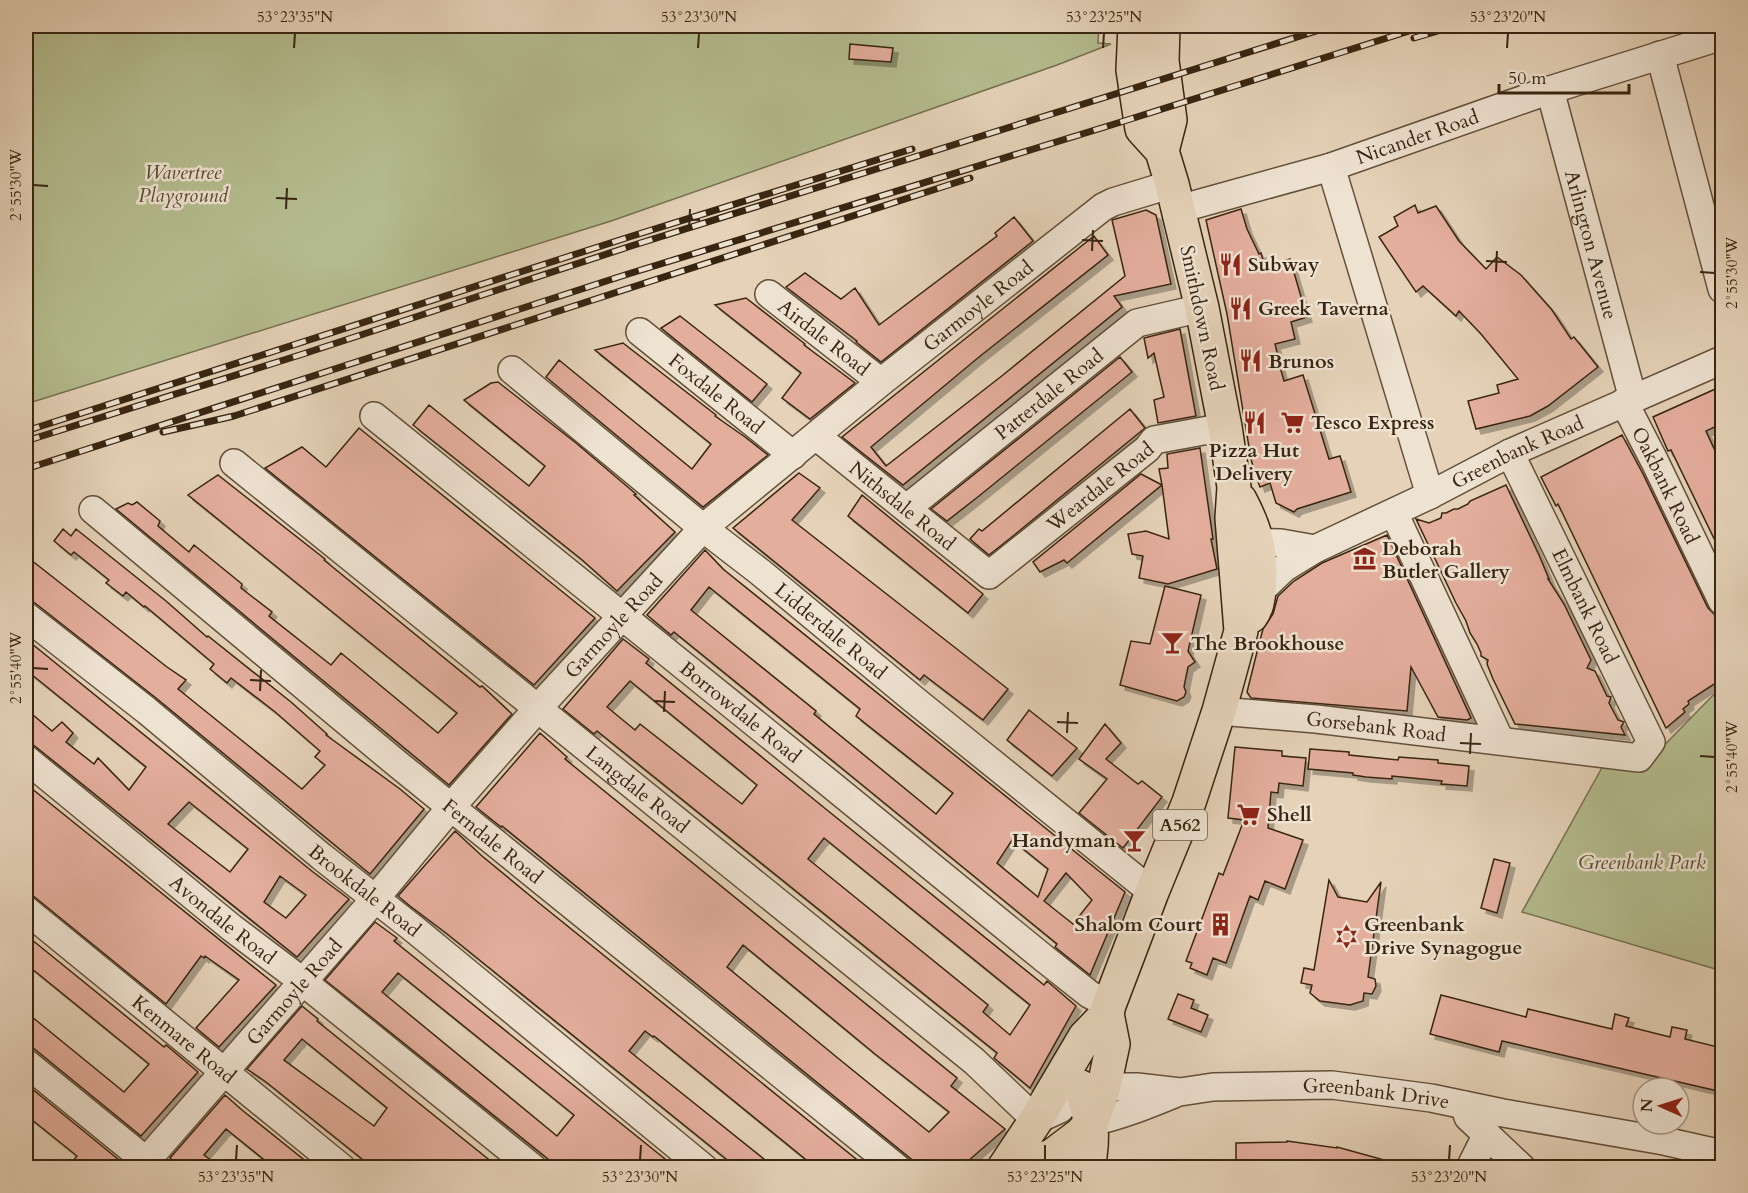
<svg xmlns="http://www.w3.org/2000/svg" width="1748" height="1193" font-family="Cardo,serif">
  <style>
    .green { fill: #b4bc8f; stroke: #767050; stroke-width: 1.5 }
    .building { fill: #e4ae9d; stroke: #382511; stroke-width: 1.5; fill-rule: evenodd; filter: url(#shadow) }
    .lines { fill: none; stroke-linecap: round; stroke-linejoin: round }
    .minor-casing { stroke: #63503b; stroke-width: 30 }
    .major-casing { stroke: #382511; stroke-width: 36 }
    .highway-casing { stroke: #382511; stroke-width: 36 }
    .minor { stroke: #eee2d1; stroke-width: 27 }
    .major { stroke: #e5d2b8; stroke-width: 33 }
    .highway { stroke: #e5d2b8; stroke-width: 33 }
    .rail-casing { stroke: #382511; stroke-width: 7 }
    .rail { stroke: #eee2d1; stroke-width: 4.5; stroke-dasharray: 14; stroke-linecap: butt }
    .ticks { fill: none; stroke: #382511; stroke-width: 2 }
    .labels { text-anchor: middle; dominant-baseline: central; stroke-width: 5; stroke-linejoin: round; paint-order: stroke }
    .shield { fill: #eee2d1; stroke: #6f5e4b; stroke-width: 1.5 }
    .shield-label { font-size: 18px; font-weight: bold; fill: #382511 }
    .street-label { font-size: 20px; fill: #382511; stroke: #eee2d1 }
    .park-label { font-size: 20px; font-style: italic; fill: #574b30; stroke: #eee2d1 }
    .poi-label { font-size: 20px; font-weight: bold; fill: #382511; stroke: #eee2d1; text-anchor: start }
    .neatline { fill: none; stroke: #382511; stroke-width: 2 }
    .ticks-label { font-size: 15px; text-anchor: middle; fill: #382511 }
  </style>
  <defs>
    <filter id="shadow"><feDropShadow dx="5" dy="5" stdDeviation="0" flood-color="#0004"/></filter>
  </defs>
  <rect width="100%" height="100%" fill="#e5d2b8"/>
  <filter id="stains"><feTurbulence type="fractalNoise" baseFrequency=".00333" numOctaves="4"/><feColorMatrix values="0 0 0 0 .2 0 0 0 0 .09 0 0 0 0 .02 0 0 0 .5 -.17"/></filter>
  <radialGradient id="worn" r=".72"><stop offset=".6" stop-color="#630" stop-opacity="0"/><stop offset="1" stop-color="#630" stop-opacity=".3"/></radialGradient>
  <path class="green" d="M26,26H1099L1098,43L1111,44L1057,65L611,221L26,404Z
    M1722,686V971L1522,912L1604,764L1641,769Z"/>
  <path class="building" d="M850,44L893,48L891,62L849,59Z
    M1415,205L1418,213L1436,206L1459,241L1486,269L1497,257L1521,275L1552,310L1571,339L1574,337L1598,367L1548,406L1530,416L1476,429L1468,401L1499,393L1497,385L1518,379L1481,334L1459,311L1456,316L1423,286L1416,292L1379,237L1398,226L1394,217Z
    M1241,209L1247,229L1259,254L1261,253L1265,267L1290,259L1307,317L1291,322L1295,339L1275,344L1278,356H1277L1284,381L1303,375L1329,459L1340,456L1351,492L1297,509L1294,512L1276,503L1270,483L1260,487L1255,474L1251,459L1227,314L1206,220Z
    M1146,210L1156,215L1171,284L1114,296L1122,307L903,485L842,437L1094,236L1108,255L979,357L871,447L886,466L1003,375L1125,276L1112,220Z
    M1014,217L1033,241L881,362L856,342L857,341L786,287L805,273L841,299L855,288L879,325L997,236L995,233Z
    M746,298L805,344L804,345L855,383L810,419L782,398L801,373L715,305Z
    M680,316L767,384L752,402L661,328Z
    M1180,329L1196,416L1158,423L1154,400L1164,397L1154,353L1148,358L1144,338Z
    M623,343L716,415L715,416L745,437L768,455L703,507L546,377L559,360L692,469L711,444L595,350Z
    M1120,357L1132,372L979,496L947,521L931,509Z
    M498,382L576,443L636,494L634,495L675,532L617,591L581,559L413,425L429,405L529,486L545,466L464,400L491,383Z
    M1722,386V413L1717,415L1721,424L1706,431L1722,466V472L1716,475L1722,489V555L1671,450L1668,451L1653,417Z
    M1130,409L1145,428L1013,536L989,555L970,539L979,529L982,531Z
    M359,428L595,618L534,685L265,468L302,447L326,467Z
    M1622,435L1643,474L1708,608L1714,614L1722,632V679L1688,701L1689,704L1683,709L1685,712L1666,728L1558,504L1556,506L1541,477Z
    M1200,448L1213,539H1211L1217,569L1168,584L1139,578L1143,556L1132,554L1128,534L1146,531L1169,539L1162,485L1067,563L1064,560L1040,572L1033,562L1141,474L1162,485L1159,469L1168,468L1167,454Z
    M799,473L820,488L792,520L1008,689L983,720L924,675L920,680L733,528Z
    M218,475L325,559L324,560L480,687L482,686L512,714L449,785L116,509L128,503L132,505L137,502L160,521L158,526L189,552L194,545L242,584L241,588L272,612L269,616L331,665L341,653L438,733L457,713L188,495Z
    M1506,485L1539,555L1549,579H1548L1564,604L1591,660L1587,668L1595,671L1607,696L1611,697L1609,703L1618,720L1624,722L1621,727L1625,735L1515,724L1493,679L1487,664L1488,660L1481,656V653L1477,644L1470,633L1466,621L1456,603L1416,519L1429,523L1441,518L1442,513H1446L1454,509H1458L1468,504L1470,501Z
    M862,495L983,594L968,613L848,516Z
    M63,529L71,536L76,529L166,601L207,637L208,636L291,702L327,734L326,735L400,789L424,809L370,874L156,698L26,596V556L167,667L186,680L178,689L302,789L325,765L315,757L320,751L274,711L231,678L227,683L210,669L214,664L145,606L144,607L126,592L123,596L106,583L109,580L74,552L71,555L54,541Z
    M1387,535L1471,718L1467,720L1438,717L1411,667L1407,711L1251,698L1247,692L1258,648L1263,629L1273,614L1278,596L1294,581L1322,563Z
    M705,550L723,569L1125,892L1090,975L1055,947L1057,944L839,766L674,632L671,635L647,615ZM709,587L860,709L856,716L953,793L936,814L814,714L816,711L691,610ZM1012,840L1048,869L1038,897L997,863ZM1066,873L1092,900L1073,924L1044,901Z
    M1165,586L1201,595L1188,651L1195,662L1188,667L1184,687L1186,692L1184,697L1177,701L1120,685L1131,641L1150,644Z
    M26,639L313,872L349,899L297,957L26,739V709L52,731L62,722L73,733L66,742L94,764L98,758L129,790L146,767L26,670ZM189,802L248,849L230,872L168,824ZM280,876L306,895L286,918L264,902Z
    M623,639L649,659L646,663L827,810L1044,985L1047,981L1076,1006L1030,1088L994,1058L997,1053L597,731L594,734L563,709ZM630,681L757,785L742,804L640,724L635,730L607,707ZM824,838L1030,1005L1010,1035L983,1012L988,1005L808,859Z
    M1029,710L1077,748L1052,776L1007,740Z
    M1105,724L1121,743L1106,759L1138,784L1142,781L1162,797L1123,848L1079,813L1107,779L1079,759Z
    M540,733L567,757L565,759L957,1078L951,1086L1005,1129L961,1167H921L502,826L501,827L476,807ZM743,945L875,1054L949,1112L929,1132L839,1059L727,967Z
    M1235,747L1282,751V756L1306,758L1303,786L1279,783L1278,793L1271,792L1268,828L1303,840L1285,889L1265,881L1258,900L1250,896L1226,963L1213,958L1207,975L1190,968L1192,963L1186,961L1219,873L1223,875L1244,820L1228,818Z
    M1310,749L1349,752V755L1398,760L1399,757L1438,760V763L1469,766L1467,786L1441,784L1442,781L1392,776V779L1366,777L1353,775V773L1308,769Z
    M26,784L276,985L219,1047L196,1028L239,980L205,956L204,958L201,956L166,1004L26,890Z
    M455,831L482,856L539,903L866,1167H815L654,1036L653,1037L645,1031L629,1051L774,1167H736L446,933L410,906L398,896Z
    M1494,859L1510,863L1497,913L1481,908Z
    M1329,880L1338,897L1367,902L1381,882L1368,977L1375,979L1376,986L1372,994L1364,993L1363,1001L1350,1005L1320,1001L1310,993L1312,985L1301,983L1304,968L1314,970Z
    M375,922L397,938L394,941L675,1167H558L325,980ZM398,973L574,1115L557,1136L382,992Z
    M26,935L164,1047L166,1045L198,1072L141,1136L26,1042V1012L124,1092L149,1064L26,964Z
    M1178,994L1194,1000L1191,1008L1208,1015L1201,1032L1168,1019Z
    M1441,995L1526,1017L1528,1009L1612,1029L1615,1014L1629,1018L1626,1026L1670,1037L1672,1027L1687,1030L1685,1039L1722,1048V1092L1502,1041L1499,1052L1430,1034Z
    M302,1006L318,1019L317,1021L498,1167H372L266,1082L247,1069ZM302,1039L387,1108L374,1126L284,1060Z
    M26,1084L119,1160L112,1167H68L77,1156L26,1115Z
    M225,1095L242,1110L313,1167H273L226,1129L204,1155L220,1167H181L170,1158Z
    M1287,1141L1337,1148V1147L1395,1163L1394,1167H1236V1143L1287,1142Z"/>
  <g class="lines">
    <defs>
      <g id="minor">
        <path d="M1660,55L1722,289"/>
        <path id="s1" d="M1550,90L1633,399"/>
        <path d="M1331,167L1430,495"/>
        <path id="s2" d="M1179,209L1331,167L1550,90L1722,36"/>
        <path id="s3" d="M769,294L881,382"/>
        <path id="s4" d="M640,332L793,455"/>
        <path id="s5" d="M512,370L703,528L760,572L912,698L1152,892"/>
        <path id="s6" d="M1624,402L1655,462L1722,601"/>
        <path id="s7" d="M374,416L829,783L1046,960L1089,994L1109,1005"/>
        <path id="s8" d="M816,436L989,575L1147,449L1154,440L1225,427"/>
        <path id="s9" d="M234,463L974,1061L1036,1120L1060,1109L1081,1087H1137L1180,1092L1213,1087L1332,1085L1431,1098L1503,1113L1664,1141L1722,1154"/>
        <path id="s10" d="M907,508L1137,323L1202,308"/>
        <path id="s11" d="M93,510L400,766L897,1168"/>
        <path d="M1394,513L1500,740"/>
        <path d="M1238,542L1281,543L1315,549"/>
        <path id="s12" d="M1258,593L1284,568L1315,549L1430,495L1510,453L1722,360"/>
        <path id="s13" d="M26,616L146,710L322,857L414,929L704,1168"/>
        <path id="s14" d="M1219,711L1316,719L1639,758L1651,742L1510,453"/>
        <path id="s15" d="M26,759L232,928L302,981L533,1168"/>
        <path id="s16" d="M26,910L342,1168"/>
        <path d="M26,1063L155,1168"/>
        <path d="M1464,1105L1468,1117L1522,1168"/>
        <path d="M1092,1122C1120,1116 1147,1105 1174,1094"/>
        <path id="s17" d="M140,1168L375,899L451,807L538,708L703,528L881,382L1103,207L1113,202L1172,184"/>
        <path d="M1470,1168L1487,1134"/>
      </g>
      <path id="major" d="M1081,1087C1091,1119 1095,1133 1088,1168"/>
      <path id="highway" d="M1162,151L1170,120L1162,61L1163,26
        M1240,500C1257,532 1262,553 1259,590C1258,600 1257,608 1251,616
        M1004,1168L1036,1120L1085,1037L1107,1014
        M1015,1168L1052,1156L1081,1134L1092,1122L1104,1086L1113,1044L1107,1014L1109,1005L1152,892L1189,802L1219,711L1241,631L1232,518L1234,487L1225,427L1202,308L1172,184L1162,151L1142,129L1133,70L1135,26"/>
    </defs>
    <use href="#minor" class="minor-casing"/>
    <use href="#major" class="major-casing"/>
    <use href="#highway" class="highway-casing"/>
    <use href="#minor" class="minor"/>
    <use href="#major" class="major"/>
    <use href="#highway" class="highway"/>
    <defs>
      <path id="rail" d="M1414,38L1455,26
        M26,431L629,237L912,149
        M163,432L234,416L970,178
        M26,441L303,354L631,246L1332,26
        M26,469L628,274L1121,122L1425,26"/>
    </defs>
    <use href="#rail" class="rail-casing"/>
    <use href="#rail" class="rail"/>
  </g>
  <path class="ticks" d="M294,48L295,33M698,48L699,33M1103,48L1104,33M1507,48L1508,33M33,185L48,186M276,198L297,199M286,209L287,188M679,219L700,220M689,230L690,209M1082,240L1103,241M1092,251L1093,230M1486,261L1507,262M1496,272L1497,251M1700,272L1715,273M33,668L48,669M250,680L271,681M260,691L261,670M654,701L675,702M664,712L665,691M1057,722L1078,723M1067,733L1068,712M1460,743L1481,744M1470,754L1471,733M1700,756L1715,757M236,1160L237,1145M640,1160L641,1145M1045,1160V1145M1449,1160L1450,1145"/>
  <defs>
    <symbol id="restaurant-bare" viewBox="-9 -9 18 18"><path d="M-5-6h1v4h1v-4h1v4h1v-4h1v5L-1.5 .5V6h-2V.5L-5-1ZM5-6V6H3V1.5H1.5Q1.5-4 5-6Z" fill="#8f2418" stroke="#eee2d1" stroke-width="2.5" paint-order="stroke"/></symbol>
    <symbol id="supermarket-bare" viewBox="-9 -9 18 18"><path d="M-6-5.5h2.5l.6 2H6L4.5 2H-2.5L-4.4-4H-6ZM-1.5 3.2a1.3 1.3 0 1 0 .1 0ZM3 3.2a1.3 1.3 0 1 0 .1 0Z" fill="#8f2418" stroke="#eee2d1" stroke-width="2.5" paint-order="stroke"/></symbol>
    <symbol id="museum-bare" viewBox="-9 -9 18 18"><path d="M0-6L6-3V-2H-6V-3ZM-5-1h2V3h-2ZM-1-1h2V3h-2ZM3-1h2V3H3ZM-6 4H6V6H-6Z" fill="#8f2418" stroke="#eee2d1" stroke-width="2.5" paint-order="stroke"/></symbol>
    <symbol id="bar-bare" viewBox="-9 -9 18 18"><path d="M-6-5H6L.8 .8V4.5H3.5V6h-7V4.5H-.8V.8Z" fill="#8f2418" stroke="#eee2d1" stroke-width="2.5" paint-order="stroke"/></symbol>
    <symbol id="building-bare" viewBox="-9 -9 18 18"><path d="M-4-6H4V6H1V3H-1V6H-4ZM-2.5-4.3h1.7v1.8h-1.7ZM.8-4.3h1.7v1.8H.8ZM-2.5-1h1.7V.8h-1.7ZM.8-1h1.7V.8H.8Z" fill="#8f2418" stroke="#eee2d1" stroke-width="2.5" paint-order="stroke"/></symbol>
    <symbol id="synagogue-bare" viewBox="-9 -9 18 18"><path d="M0-6.5L5.6 3.2H-5.6ZM0 6.5L5.6-3.2H-5.6Z" fill="#8f2418" stroke="#eee2d1" stroke-width="2.5" paint-order="stroke"/></symbol>
  </defs>
  <g fill-rule="evenodd">
    <use href="#restaurant-bare" x="1214" y="248" width="33" height="33"/>
    <use href="#restaurant-bare" x="1224" y="292" width="33" height="33"/>
    <use href="#restaurant-bare" x="1234" y="344" width="33" height="33"/>
    <use href="#supermarket-bare" x="1276" y="406" width="33" height="33"/>
    <use href="#restaurant-bare" x="1238" y="406" width="33" height="33"/>
    <use href="#museum-bare" x="1348" y="542" width="33" height="33"/>
    <use href="#bar-bare" x="1156" y="626" width="33" height="33"/>
    <use href="#supermarket-bare" x="1232" y="798" width="33" height="33"/>
    <use href="#bar-bare" x="1118" y="824" width="33" height="33"/>
    <use href="#building-bare" x="1204" y="908" width="33" height="33"/>
    <use href="#synagogue-bare" x="1330" y="920" width="33" height="33"/>
  </g>
  <g class="labels">
    <rect class="shield" x="1153" y="810" width="54" height="30" rx="4.5"/>
    <g class="shield-label">
      <text x="1180" y="825">A562</text>
    </g>
    <g class="street-label">
      <text stroke="none"><textPath href="#s2" startOffset="249">Nicander Road</textPath></text>
      <text stroke="none"><textPath href="#s1" startOffset="160">Arlington Avenue</textPath></text>
      <text stroke="none"><textPath href="#s17" startOffset="1206">Garmoyle Road</textPath></text>
      <text transform="translate(1202 318) rotate(78)">Smithdown Road</text>
      <text stroke="none"><textPath href="#s3" startOffset="70">Airdale Road</textPath></text>
      <text stroke="none"><textPath href="#s4" startOffset="98">Foxdale Road</textPath></text>
      <text stroke="none"><textPath href="#s10" startOffset="182">Patterdale Road</textPath></text>
      <text stroke="none"><textPath href="#s12" startOffset="297">Greenbank Road</textPath></text>
      <text stroke="none"><textPath href="#s6" startOffset="93">Oakbank Road</textPath></text>
      <text stroke="none"><textPath href="#s8" startOffset="364">Weardale Road</textPath></text>
      <text stroke="none"><textPath href="#s8" startOffset="111">Nithsdale Road</textPath></text>
      <text transform="translate(1585 606) rotate(64)">Elmbank Road</text>
      <text stroke="none"><textPath href="#s17" startOffset="720">Garmoyle Road</textPath></text>
      <text stroke="none"><textPath href="#s5" startOffset="412">Lidderdale Road</textPath></text>
      <text stroke="none"><textPath href="#s7" startOffset="471">Borrowdale Road</textPath></text>
      <text stroke="none"><textPath href="#s14" startOffset="158">Gorsebank Road</textPath></text>
      <text stroke="none"><textPath href="#s9" startOffset="519">Langdale Road</textPath></text>
      <text stroke="none"><textPath href="#s11" startOffset="519">Ferndale Road</textPath></text>
      <text stroke="none"><textPath href="#s13" startOffset="436">Brookdale Road</textPath></text>
      <text stroke="none"><textPath href="#s15" startOffset="254">Avondale Road</textPath></text>
      <text stroke="none"><textPath href="#s17" startOffset="234">Garmoyle Road</textPath></text>
      <text stroke="none"><textPath href="#s16" startOffset="204">Kenmare Road</textPath></text>
      <text stroke="none"><textPath href="#s9" startOffset="1390">Greenbank Drive</textPath></text>
    </g>
    <g class="park-label">
      <text x="183" y="172">Wavertree<tspan x="183" dy="23">Playground</tspan></text>
      <text x="1642" y="862">Greenbank Park</text>
    </g>
    <g class="poi-label">
      <text x="1248" y="264">Subway</text>
      <text x="1258" y="308">Greek Taverna</text>
      <text x="1268" y="361">Brunos</text>
      <text x="1311" y="422">Tesco Express</text>
      <text x="1254" y="450" text-anchor="middle">Pizza Hut<tspan x="1254" dy="23">Delivery</tspan></text>
      <text x="1382" y="548">Deborah<tspan x="1382" dy="23">Butler Gallery</tspan></text>
      <text x="1191" y="643">The Brookhouse</text>
      <text x="1267" y="814">Shell</text>
      <text x="1116" y="840" text-anchor="end">Handyman</text>
      <text x="1202" y="924" text-anchor="end">Shalom Court</text>
      <text x="1364" y="924">Greenbank<tspan x="1364" dy="23">Drive Synagogue</tspan></text>
    </g>
  </g>
  <rect width="1748" height="1193" fill="none" stroke="#e5d2b8" stroke-width="66"/>
  <g transform="translate(1661 1106) rotate(273)"><circle r="28" fill="#eee2d1" stroke="#a59684" stroke-width="1.5"/>
  <path d="M0-4.5L10 22L0 15L-10 22Z" fill="#8f2418"/>
  <text y="-9" font-size="16" font-weight="bold" text-anchor="middle" fill="#382511">N</text>
  </g>
  <path d="M1499 84v9h130v-9" fill="none" stroke="#382511" stroke-width="3"/>
  <text x="1508" y="84" font-size="18" fill="#382511" stroke="#eee2d1" stroke-width="4.5" paint-order="stroke">50 m</text>
  <rect x="33" y="33" width="1682" height="1127" class="neatline"/>
  <g class="ticks-label">
    <text x="295" y="22">53°23'35"N</text>
    <text x="699" y="22">53°23'30"N</text>
    <text x="1104" y="22">53°23'25"N</text>
    <text x="1508" y="22">53°23'20"N</text>
    <text transform="translate(16 185) rotate(-90)" y="5">2°55'30"W</text>
    <text transform="translate(1732 273) rotate(-90)" y="5">2°55'30"W</text>
    <text transform="translate(16 668) rotate(-90)" y="5">2°55'40"W</text>
    <text transform="translate(1732 757) rotate(-90)" y="5">2°55'40"W</text>
    <text x="236" y="1182">53°23'35"N</text>
    <text x="640" y="1182">53°23'30"N</text>
    <text x="1045" y="1182">53°23'25"N</text>
    <text x="1449" y="1182">53°23'20"N</text>
  </g>
  <rect width="100%" height="100%" filter="url(#stains)"/>
  <rect width="100%" height="100%" fill="url(#worn)"/>
</svg>
